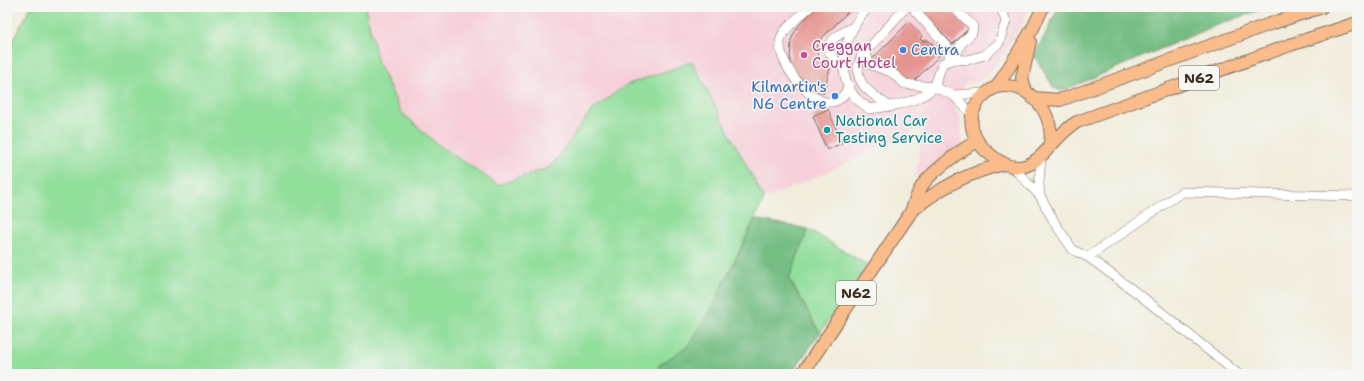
<svg xmlns="http://www.w3.org/2000/svg" width="1364" height="381" font-family="'Shantell Sans',sans-serif">
  <style>
    .built { fill: #f6cfd9 }
    .green { fill: #92de9b; stroke: #66845c }
    .forest { fill: #75bd83; stroke: #587450 }
    .building { fill: #e59490 }
    .lines { fill: none; stroke-linecap: round; stroke-linejoin: round }
    .minor-casing { stroke: #7b6e60; stroke-width: 10 }
    .major-casing { stroke: #7b6e60; stroke-width: 14 }
    .minor { stroke: #fff; stroke-width: 9 }
    .major { stroke: #f9bc8a; stroke-width: 12 }
    .shop-dot { fill: #3f7fe0; stroke: #f6f6f2; stroke-width: 1.5 }
    .hotel-dot { fill: #d1479c; stroke: #f6f6f2; stroke-width: 1.5 }
    .culture-dot { fill: #0f9aa8; stroke: #f6f6f2; stroke-width: 1.5 }
    .labels { text-anchor: middle; dominant-baseline: central; stroke-width: 3; stroke-linejoin: round; paint-order: stroke }
    .shield { fill: #f6f6f2; stroke: #73675e; stroke-width: 1 }
    .shield-label { font-size: 14px; font-weight: bold; fill: #3b2a1e }
    .hotel-label { font-size: 15px; fill: #b23c85; stroke: #f6f6f2; text-anchor: start }
    .shop-label { font-size: 15px; fill: #366cbe; stroke: #f6f6f2; text-anchor: start }
    .culture-label { font-size: 15px; fill: #0d838f; stroke: #f6f6f2; text-anchor: start }
  </style>
  <rect width="100%" height="100%" fill="#f6f6f2"/>
  <filter id="ink" filterUnits="userSpaceOnUse"><feTurbulence type="fractalNoise" baseFrequency=".025" numOctaves="2"/><feDisplacementMap in="SourceGraphic" scale="8" xChannelSelector="R" yChannelSelector="G"/><feConvolveMatrix kernelMatrix="1 2 1 2 8 2 1 2 1" color-interpolation-filters="sRGB"/></filter>
  <filter id="wash" filterUnits="userSpaceOnUse"><feTurbulence type="fractalNoise" baseFrequency=".012" numOctaves="4" result="noise"/><feDisplacementMap in="SourceGraphic" scale="16" xChannelSelector="R" yChannelSelector="G"/><feGaussianBlur stdDeviation="0.9" result="paint"/><feColorMatrix in="noise" values="0 0 0 0 0 0 0 0 0 0 0 0 0 0 0 0 0 1.4 0 .05"/><feComposite in="paint" operator="in"/></filter>
  <g filter="url(#wash)">
    <rect width="100%" height="100%" fill="#f1ecdb"/>
    <path class="built" d="M365,7H1030L1022,25L992,70L980,81L964,84L954,107L960,118L963,144L934,168L915,176L924,126L830,171L764,199L729,130L591,111L551,167L498,186L436,143L401,112L378,63Z"/>
    <path class="green" d="M31,7H365L378,63L401,112L436,143L498,185L551,167L591,111L626,85L692,62L764,199L713,306L689,345L658,366L665,374H7V50Z
      M808,229L867,265L820,333L789,278Z"/>
    <path class="forest" d="M1059,7H1268L1212,27L1062,91L1054,88L1034,56Z
      M755,219L808,229L789,279L820,333L791,374H665L658,366L689,345L713,306Z"/>
    <g id="blocks">
      <path class="building" d="M817,7H853L818,42L816,50L819,59L830,68L823,94L805,85L795,72L790,62L791,41L794,33L800,24Z
        M923,7H947L969,28L953,44L923,15L924,14L920,10Z
        M909,22L922,36L920,39L923,41L928,40L938,49L939,56L911,84L895,75V69L869,62Z
        M828,109L842,143L827,150L813,116Z"/>
    </g>
  </g>
  <g filter="url(#ink)">
    <use href="#blocks" fill-opacity="0" stroke="#7b6e60" stroke-width="1"/>
    <g class="lines">
      <defs>
        <path id="minor" d="M810,7C802,14 784,28 781,38C772,62 830,135 849,85
          M869,7C847,26 833,73 855,97C859,102 865,105 869,109C889,107 921,102 934,87L953,95L972,114
          M916,7L915,11L947,46L950,60
          M953,7L973,26L972,33L961,44L954,59
          M866,52L869,64L891,72L905,84L934,87L943,63L954,59L967,60L985,55L999,43L1006,21L1001,8L999,7
          M845,70C841,65 836,61 832,56C820,42 845,31 855,26
          M953,95L985,93
          M891,107C872,95 850,82 861,57L906,7
          M1014,168L1040,196L1056,225L1073,250L1088,257L1141,296L1238,374
          M1040,195L1039,184L1041,157
          M1088,257L1182,192L1357,196"/>
        <path id="major" d="M997,87L1033,28L1043,7
          M1026,92L1022,78L1030,41
          M1033,98L1060,100L1270,24L1322,7
          M1049,147C1058,118 1030,79 997,87C990,89 985,94 980,99C964,120 972,141 992,156C1035,189 1046,139 1077,122L1290,45L1357,23
          M913,210C939,188 971,172 1004,164
          M802,374L911,212C914,203 917,194 922,186C928,175 965,146 977,142"/>
      </defs>
      <use href="#minor" class="minor-casing"/>
      <use href="#major" class="major-casing"/>
      <use href="#minor" class="minor"/>
      <use href="#major" class="major"/>
    </g>
  </g>
  <g class="shop-dot">
    <circle cx="903" cy="50" r="4"/>
    <circle cx="835" cy="96" r="4"/>
  </g>
  <circle class="hotel-dot" cx="804" cy="55" r="4"/>
  <circle class="culture-dot" cx="827" cy="130" r="4"/>
  <g class="labels">
    <g class="shield">
      <rect x="1179" y="66" width="40" height="24" rx="3"/>
      <rect x="836" y="281" width="40" height="24" rx="3"/>
    </g>
    <g class="shield-label">
      <text x="1199" y="78">N62</text>
      <text x="856" y="293">N62</text>
    </g>
    <g class="hotel-label">
      <text x="812" y="46">Creggan<tspan x="812" dy="17">Court Hotel</tspan></text>
    </g>
    <g class="shop-label">
      <text x="911" y="50">Centra</text>
      <text x="827" y="87" text-anchor="end">Kilmartin's<tspan x="827" dy="17">N6 Centre</tspan></text>
    </g>
    <g class="culture-label">
      <text x="835" y="121">National Car<tspan x="835" dy="17">Testing Service</tspan></text>
    </g>
  </g>
  <rect width="1364" height="381" fill="none" stroke="#f6f6f2" stroke-width="24"/>
</svg>
